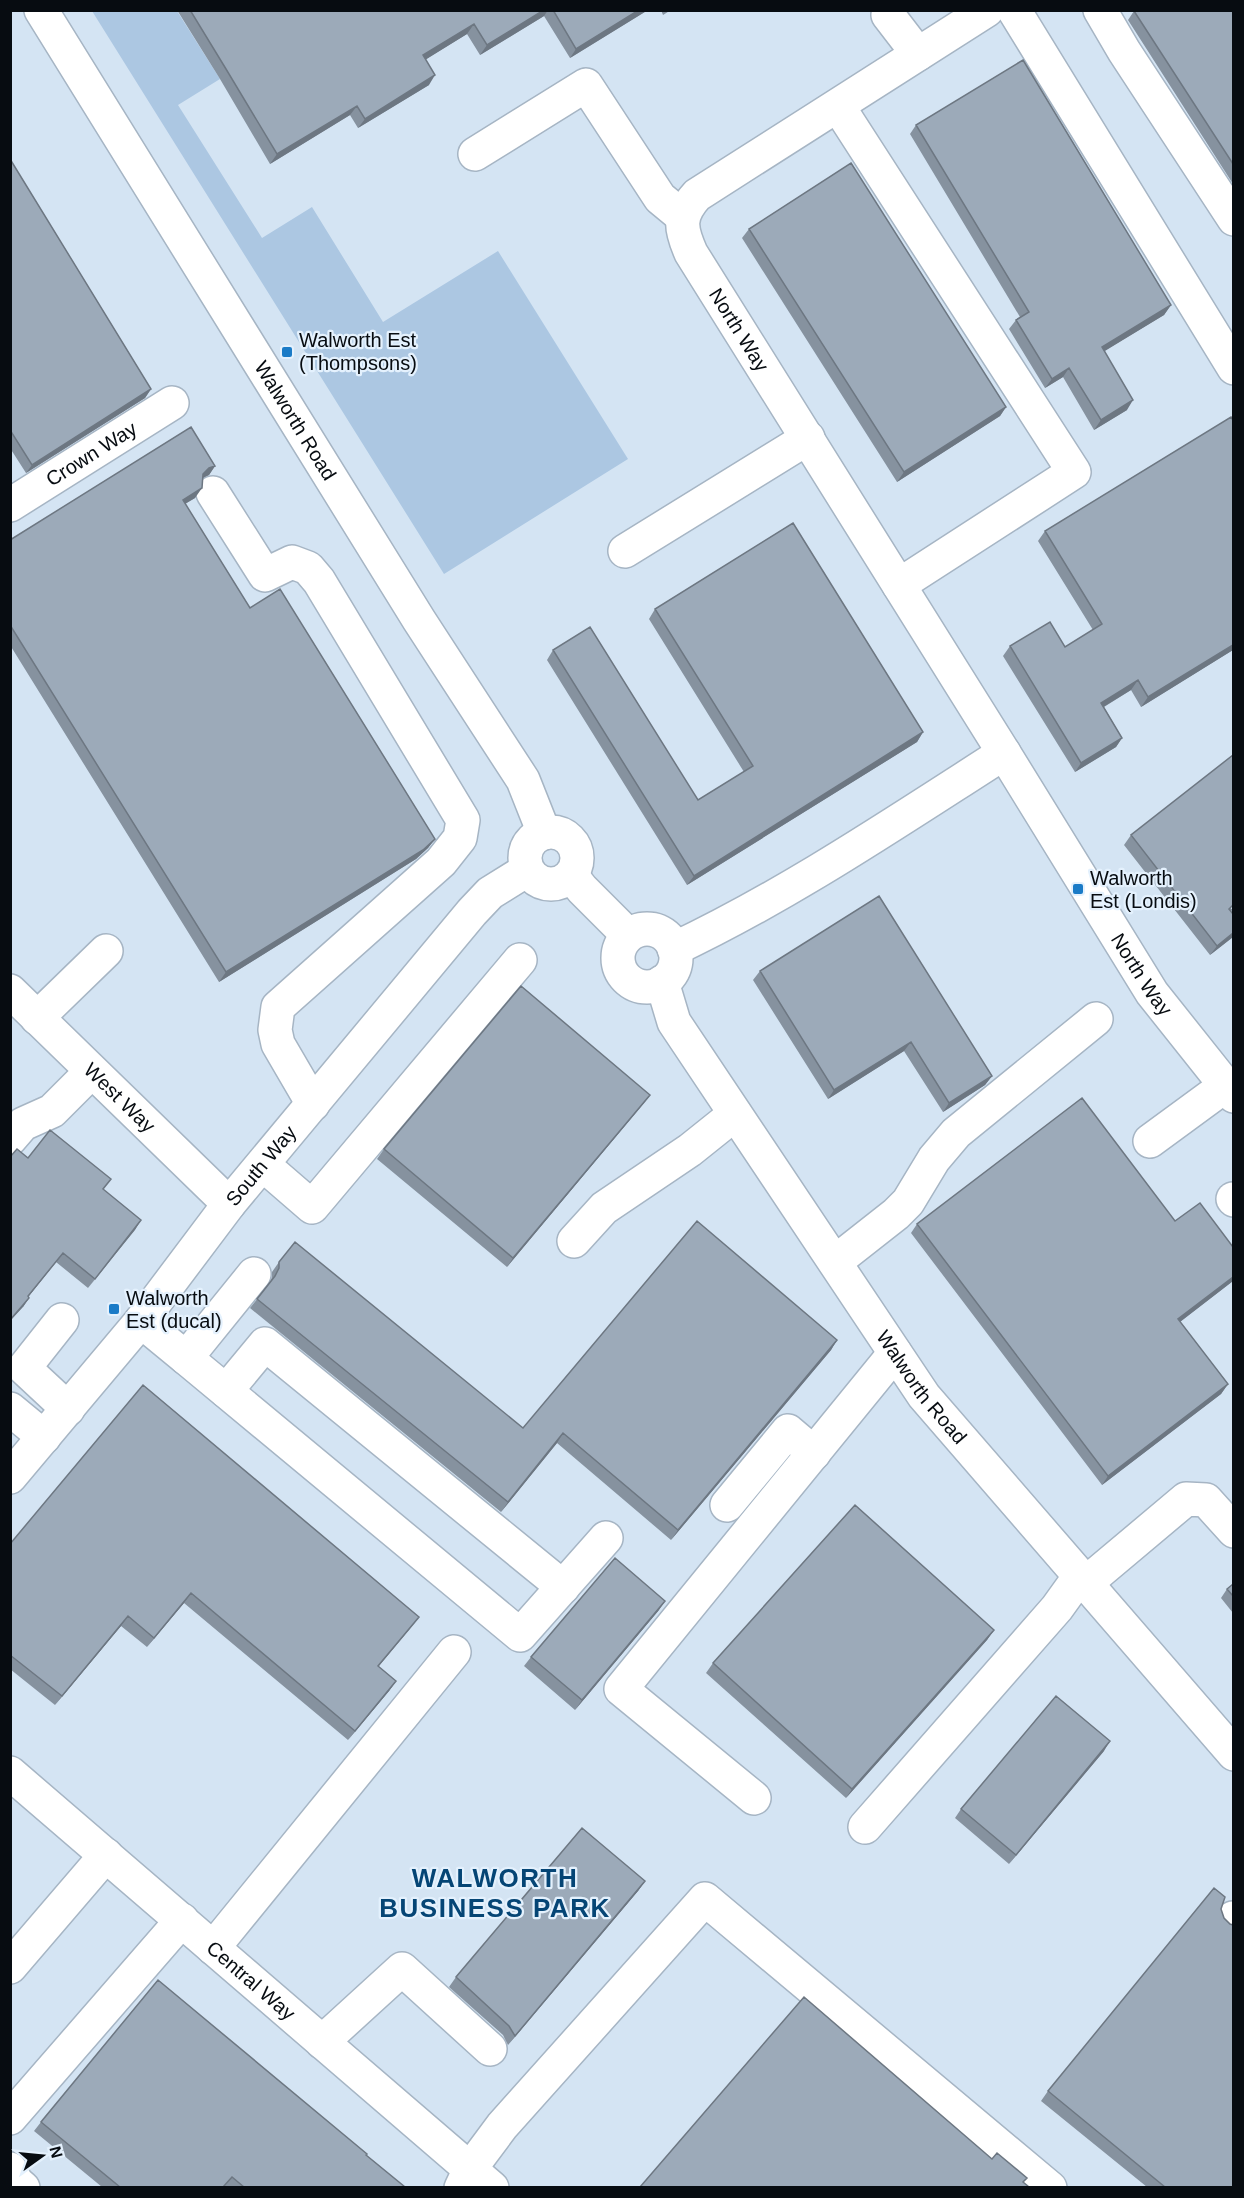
<svg xmlns="http://www.w3.org/2000/svg" width="1244" height="2198" font-family="Helvetica,sans-serif">
  <style>
    .green { fill: #acc7e2 }
    .lines { fill: none; stroke-linecap: round; stroke-linejoin: round }
    .minor-casing { stroke: #a6b5c4; stroke-width: 36 }
    .minor { stroke: #fff; stroke-width: 33 }
    .wall { fill: #86929f }
    .shaded-wall { fill: #6d7782 }
    .building { fill: #9caab9; stroke: #6d7782; stroke-width: 1.5 }
    .poi-dot { fill: #1a7bc7; stroke: #e4f1fd; stroke-width: 2 }
    .labels { text-anchor: middle; dominant-baseline: central; stroke-width: 4.5; stroke-linejoin: round; paint-order: stroke }
    .street-label { font-size: 20px; fill: #070c11; stroke: #e4f1fd }
    .poi-label { font-size: 20px; fill: #070c11; stroke: #e4f1fd; text-anchor: start }
    .district-label { font-size: 26px; font-weight: bold; letter-spacing: 1.5px; fill: #054575; stroke: #e4f1fd }
  </style>
  <rect width="100%" height="100%" fill="#d4e4f3"/>
  <path class="green" d="M92,11H177L220,79L178,105L262,238L312,207L383,322L498,251L628,459L444,574Z"/>
  <g class="lines">
    <defs>
      <g id="minor">
        <path id="s1" d="M41,10L419,620L523,780L544,833"/>
        <path id="s2" d="M987,10L697,195C678,216 680,228 691,253L1004,753L1152,993L1234,1096"/>
        <path d="M1014,10L1234,368"/>
        <path d="M1100,10L1124,51L1234,219"/>
        <path d="M888,15L918,54"/>
        <path d="M838,106L1074,472L899,585"/>
        <path d="M475,154L586,85L660,198L683,217"/>
        <path d="M213,493L265,575L292,562L308,568L319,581L463,820L460,838L441,862L278,1007L275,1030L278,1044L313,1104"/>
        <path id="s3" d="M10,505L172,403"/>
        <path d="M625,551L808,438"/>
        <circle cx="551" cy="858" r="26"/>
        <path d="M571,875L582,889L628,935"/>
        <circle cx="647" cy="958" r="29"/>
        <path d="M674,949C790,894 896,822 1004,753"/>
        <path id="s4" d="M662,982L674,1022L924,1396L1234,1754"/>
        <path id="s5" d="M10,991L229,1204"/>
        <path d="M37,1018L106,951"/>
        <path d="M10,1139L23,1124L52,1111L91,1072"/>
        <path d="M1150,1141L1225,1086"/>
        <path d="M275,1175L312,1207L520,960"/>
        <path d="M1233,1199L1234,1200"/>
        <path d="M574,1241L604,1208L690,1150L735,1114"/>
        <path d="M835,1262L896,1214L908,1202L934,1159L956,1133L1096,1019"/>
        <path d="M62,1320L24,1368L68,1409"/>
        <path d="M141,1321L186,1358L254,1274"/>
        <path d="M186,1358L520,1635L606,1538"/>
        <path d="M226,1391L265,1344L563,1587"/>
        <path d="M10,1409L44,1437"/>
        <path id="s6" d="M10,1477L141,1321L229,1204L472,912L490,893L527,870"/>
        <path d="M727,1505L788,1431L814,1453"/>
        <path d="M1086,1583L1186,1499L1206,1500L1234,1531"/>
        <path id="s7" d="M10,1773L492,2188"/>
        <path d="M754,1798L621,1689L895,1353"/>
        <path d="M865,1827L1057,1608L1080,1576"/>
        <path d="M1233,1918H1234"/>
        <path d="M213,1948L454,1652"/>
        <path d="M10,1967L106,1855"/>
        <path d="M322,2042L402,1969L490,2049"/>
        <path d="M10,2118L182,1920"/>
        <path d="M10,2169L16,2182L23,2188"/>
        <path d="M461,2188L470,2169L502,2126L705,1899L1050,2188"/>
      </g>
    </defs>
    <use href="#minor" class="minor-casing"/>
    <use href="#minor" class="minor"/>
  </g>
  <path class="wall" d="M177,10H648L570,58L544,16L480,55L467,34L426,59L429,85L358,128L350,115L270,164L220,79Z
    M661,10H671L663,15Z
    M1233,10V184L1128,20L1134,11Z
    M916,125L1171,305L1164,315L1104,351L1127,410L1094,430L1063,377L1045,388L1009,329L1016,320L1020,317L910,134Z
    M10,159L151,389L145,398L26,473L10,448Z
    M749,229L1006,407L1000,416L897,482L742,238Z
    M215,466L209,475L203,477L195,498L185,504L250,608L435,839L428,848L416,859L219,982L10,645V540Z
    M1045,531L1233,650L1141,707L1131,690L1104,707L1122,738L1116,747L1075,772L1003,656L1010,646L1065,647L1093,630L1038,541Z
    M655,609L923,732L917,742L687,885L547,660L553,650L698,800L744,772L649,619Z
    M1131,835L1233,910L1231,911L1233,937L1210,955L1124,845Z
    M760,971L992,1076L985,1085L943,1112L904,1051L828,1099L753,980Z
    M650,1095L643,1104L507,1267L377,1159L384,1149Z
    M28,1158L104,1190L141,1220L88,1288L56,1262L28,1297L29,1298L23,1307Z
    M1175,1221L1233,1281L1180,1322L1228,1384L1221,1394L1102,1485L911,1233L917,1224Z
    M279,1262L523,1428L837,1340L831,1350L671,1540L557,1443L501,1512L250,1308L270,1283L272,1277V1272Z
    M10,1544L412,1626L378,1667L396,1681L389,1691L348,1740L184,1603L147,1647L121,1626L55,1705L10,1669Z
    M1233,1584V1613L1221,1598L1227,1589Z
    M659,1610L575,1710L524,1666L531,1657Z
    M994,1630L987,1640L846,1798L706,1673L713,1663Z
    M1104,1751L1009,1864L955,1818L961,1809Z
    M645,1881L638,1891L508,2045L503,2035L449,1987L456,1977Z
    M1221,1909L1224,1918L1230,1924L1233,2187H1147L1041,2101L1048,2091Z
    M41,2122L366,2155L405,2187H102L34,2131Z"/>
  <path class="shaded-wall" d="M544,10H548L544,16L480,55L487,45Z
    M639,10H648L570,58L576,49Z
    M474,24L467,34L417,65L423,55Z
    M435,75L429,85L358,128L365,119Z
    M357,106L350,115L270,164L277,154Z
    M1171,305L1164,315L1095,357L1102,347Z
    M1069,368L1063,377L1045,388L1052,379Z
    M151,389L145,398L26,473L32,465Z
    M1133,400L1127,410L1094,430L1101,420Z
    M1006,407L1000,416L897,482L904,472Z
    M215,466L209,475L203,478V474L209,468Z
    M202,488L195,498L176,509L183,500Z
    M1233,645V650L1141,707L1148,697Z
    M1138,680L1131,690L1095,712L1101,703Z
    M923,732L917,742L687,885L694,876Z
    M1122,738L1116,747L1075,772L1081,763Z
    M435,839L428,848L416,859L219,982L226,972Z
    M1233,933V937L1210,955L1217,946Z
    M911,1042L904,1051L828,1099L834,1090Z
    M992,1076L985,1085L943,1112L949,1103Z
    M650,1095L643,1104L507,1267L513,1258Z
    M141,1220L135,1230L88,1288L95,1279Z
    M63,1253L56,1262L21,1306L28,1296Z
    M1233,1277V1281L1172,1328L1178,1319Z
    M29,1298L23,1307L10,1321V1320Z
    M837,1340L831,1350L671,1540L678,1530Z
    M1228,1384L1221,1394L1102,1485L1108,1476Z
    M563,1433L557,1443L501,1512L508,1502Z
    M191,1593L184,1603L147,1647L154,1638Z
    M665,1601L659,1610L575,1710L582,1700Z
    M128,1616L121,1626L55,1705L62,1696Z
    M419,1617L412,1626L371,1675L378,1666Z
    M994,1630L987,1640L846,1798L852,1789Z
    M396,1681L389,1691L348,1740L355,1731Z
    M1110,1741L1104,1751L1009,1864L1016,1855Z
    M645,1881L638,1891L508,2045L515,2036Z"/>
  <path class="building" d="M190,10H544L487,45L474,24L423,55L435,75L365,119L357,106L277,154L226,69Z
    M553,10H639L576,49Z
    M1135,10H1233V164L1134,11Z
    M1023,60L1171,305L1102,347L1133,400L1101,420L1069,368L1052,379L1016,320L1029,312L916,125Z
    M10,159L151,389L32,465L10,430Z
    M851,163L1006,407L904,472L749,229Z
    M1231,417L1233,420V645L1148,697L1138,680L1101,703L1122,738L1081,763L1010,646L1050,622L1065,647L1102,624L1045,531Z
    M191,427L215,466L209,468L203,474L202,488L183,500L250,608L280,589L435,839L423,850L226,972L10,625V540Z
    M793,523L923,732L694,876L553,650L590,627L698,800L753,766L655,609Z
    M1233,755V905L1229,909L1233,914V933L1217,946L1131,835Z
    M879,896L992,1076L949,1103L911,1042L834,1090L760,971Z
    M521,986L650,1095L513,1258L384,1149Z
    M1082,1098L1175,1221L1200,1203L1233,1247V1277L1178,1319L1228,1384L1108,1476L917,1224Z
    M50,1130L111,1179L103,1189L141,1220L95,1279L63,1253L28,1296L29,1298L10,1320V1157L17,1149L28,1158Z
    M697,1221L837,1340L678,1530L563,1433L508,1502L257,1299L275,1276L279,1268V1262L295,1242L523,1428Z
    M143,1385L419,1617L378,1666L396,1681L355,1731L191,1593L154,1638L128,1616L62,1696L10,1655V1544Z
    M855,1505L994,1630L852,1789L713,1663Z
    M615,1558L665,1601L582,1700L531,1657Z
    M1233,1584V1596L1227,1589Z
    M1056,1696L1110,1741L1016,1855L961,1809Z
    M582,1828L645,1881L515,2036L509,2026L456,1977Z
    M1214,1888L1225,1897L1221,1909L1224,1918L1230,1924L1233,1925V2187H1165L1048,2091Z
    M158,1980L367,2154L366,2155L405,2187H244L232,2177L223,2187H120L41,2122Z
    M804,1997L992,2159L997,2153L1027,2178L1023,2182L1029,2187H640Z"/>
  <g class="poi-dot">
    <rect x="281" y="346" width="12" height="12" rx="3"/>
    <rect x="1072" y="883" width="12" height="12" rx="3"/>
    <rect x="108" y="1303" width="12" height="12" rx="3"/>
  </g>
  <g class="labels">
    <g class="street-label">
      <text stroke="none"><textPath href="#s2" startOffset="498">North Way</textPath></text>
      <text stroke="none"><textPath href="#s1" startOffset="483">Walworth Road</textPath></text>
      <text stroke="none"><textPath href="#s3" startOffset="96">Crown Way</textPath></text>
      <text stroke="none"><textPath href="#s2" startOffset="1258">North Way</textPath></text>
      <text stroke="none"><textPath href="#s5" startOffset="153">West Way</textPath></text>
      <text stroke="none"><textPath href="#s6" startOffset="400">South Way</textPath></text>
      <text stroke="none"><textPath href="#s4" startOffset="483">Walworth Road</textPath></text>
      <text stroke="none"><textPath href="#s7" startOffset="318">Central Way</textPath></text>
    </g>
    <g class="poi-label">
      <text x="299" y="340">Walworth Est<tspan x="299" dy="23">(Thompsons)</tspan></text>
      <text x="1090" y="878">Walworth<tspan x="1090" dy="23">Est (Londis)</tspan></text>
      <text x="126" y="1298">Walworth<tspan x="126" dy="23">Est (ducal)</tspan></text>
    </g>
    <g class="district-label">
      <text x="495" y="1878">WALWORTH<tspan x="495" dy="30">BUSINESS PARK</tspan></text>
    </g>
  </g>
  <rect width="1244" height="2198" fill="none" stroke="#070c11" stroke-width="24"/>
  <g transform="translate(42 2156) rotate(75)" stroke="#e4f1fd" stroke-width="4.5" paint-order="stroke">
  <path d="M0-4.5L10 22L0 15L-10 22Z" fill="#070c11"/>
  <text y="-9" font-size="16" font-weight="bold" text-anchor="middle" fill="#070c11">N</text>
  </g>
</svg>
